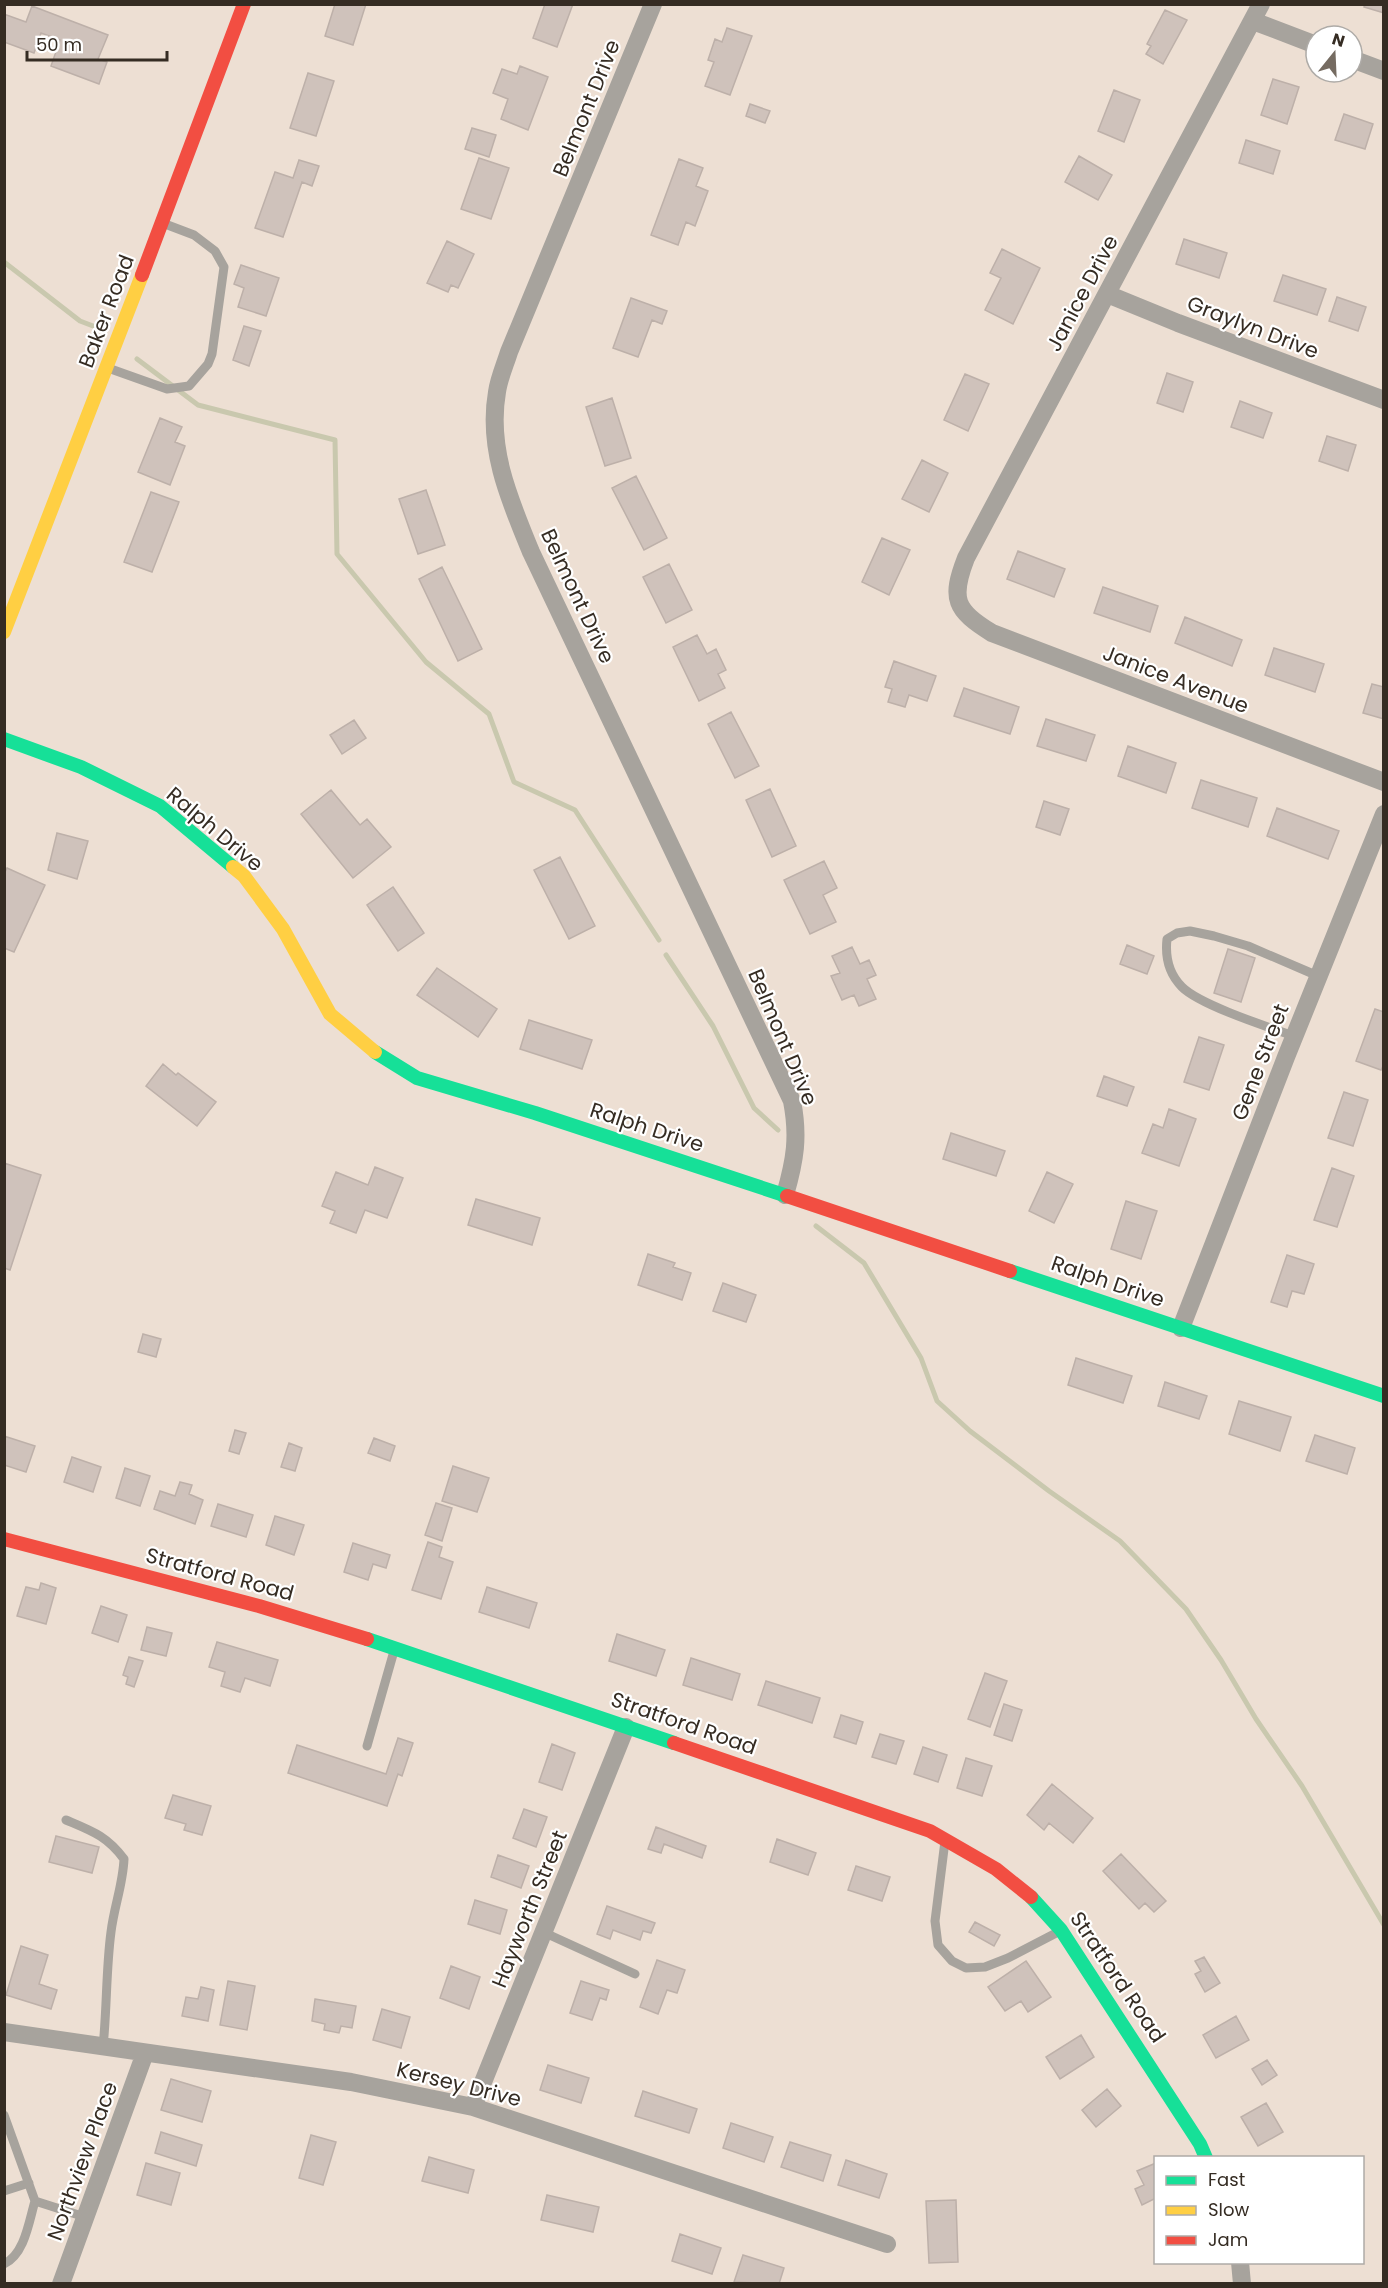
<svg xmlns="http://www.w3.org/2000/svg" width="1388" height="2288" font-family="Poppins,sans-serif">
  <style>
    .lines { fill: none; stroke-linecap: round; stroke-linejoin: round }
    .stream { stroke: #c9c8ae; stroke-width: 5 }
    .building { fill: #cfc2bb; stroke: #bdb0a9; stroke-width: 1.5 }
    .lane { stroke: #a7a39d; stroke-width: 9 }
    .street { stroke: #a7a39d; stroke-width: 18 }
    .fast { stroke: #16e098; stroke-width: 14 }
    .slow { stroke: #ffcf43; stroke-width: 14 }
    .jam { stroke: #f24e42; stroke-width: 14 }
    .labels { text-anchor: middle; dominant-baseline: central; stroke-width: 4.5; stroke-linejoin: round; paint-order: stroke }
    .street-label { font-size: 21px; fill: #352c23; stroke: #fff }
  </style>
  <rect width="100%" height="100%" fill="#eddfd3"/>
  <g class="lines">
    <path class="stream" d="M4,262L80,321L101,329
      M137,359L198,405L335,440L337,554L426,662L489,714L514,782L575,810L659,940
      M666,955L713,1026L754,1108L778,1130
      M816,1226L864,1263L921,1358L937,1401L970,1431L1049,1491L1120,1541L1186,1609L1221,1660L1256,1719L1302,1786L1384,1925"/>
  </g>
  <path class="building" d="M335,4H366L353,45L325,36Z
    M545,4H573L557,47L533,38Z
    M1365,4H1384V13L1364,7Z
    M32,6L108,35L98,59L107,62L99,84L51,66L60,40L41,33L34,53L4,42V14L26,22Z
    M1165,10L1187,20L1163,64L1146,54L1151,46L1147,44Z
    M727,28L752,36L730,95L705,86L714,62L708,60L715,39L722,42Z
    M520,66L548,77L528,130L501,119L508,99L493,93L502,69L517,74Z
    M308,73L334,81L316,136L290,128Z
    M1273,79L1299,87L1287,124L1261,115Z
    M1114,90L1140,100L1124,142L1098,131Z
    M750,104L770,111L765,123L746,116Z
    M1344,114L1373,124L1365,149L1335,140Z
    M472,128L496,135L489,157L465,149Z
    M1246,140L1280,151L1273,174L1239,163Z
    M1079,156L1112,175L1098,200L1065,182Z
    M479,158L509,168L491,219L461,209Z
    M679,159L703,168L696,186L708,191L695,226L686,222L678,245L651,235Z
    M299,160L319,166L312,186L302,182L283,237L255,228L275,172L293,178Z
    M1184,239L1227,253L1219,278L1176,264Z
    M447,241L474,254L458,288L451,285L448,292L427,283Z
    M1002,249L1040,268L1013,324L985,310L1001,278L990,273Z
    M241,265L279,278L266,316L238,307L244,288L234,284Z
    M1283,275L1326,289L1317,315L1274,301Z
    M1337,297L1366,307L1358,331L1329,321Z
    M631,298L667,311L662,324L652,320L638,357L613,348Z
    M244,326L261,331L249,366L233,360Z
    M1167,373L1193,382L1183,412L1157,403Z
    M965,374L989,384L968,431L944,420Z
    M612,398L631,458L605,466L586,407Z
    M1240,401L1272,413L1263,438L1231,427Z
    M160,418L182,427L175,442L185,446L170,485L138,472Z
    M1327,436L1356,445L1348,471L1319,461Z
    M922,460L948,473L929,512L902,499Z
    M636,476L667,538L644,550L612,488Z
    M426,490L445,545L418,554L399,499Z
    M151,492L179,502L152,572L124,562Z
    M882,538L910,550L889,595L862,582Z
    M1018,551L1065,569L1054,597L1007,579Z
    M669,564L692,610L666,623L643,577Z
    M442,567L482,649L458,661L419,579Z
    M1103,587L1158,606L1150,632L1094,613Z
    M1185,617L1242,640L1232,666L1175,643Z
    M697,635L707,654L716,649L726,670L718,674L725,688L699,701L673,647Z
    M1274,648L1324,664L1315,692L1265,675Z
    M894,661L936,676L927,701L909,695L905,707L888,702L892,689L885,687Z
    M1372,684L1384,687V719L1363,713Z
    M964,688L1019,707L1010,734L954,716Z
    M731,712L759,766L735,778L708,724Z
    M1046,719L1095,735L1086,761L1037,746Z
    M354,720L366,738L342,754L330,735Z
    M1128,746L1176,763L1166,793L1118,776Z
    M1201,780L1257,798L1248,827L1192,808Z
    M770,789L796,846L772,857L746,800Z
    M331,790L360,825L367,819L391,847L353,878L301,814Z
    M1044,801L1069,809L1060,835L1036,827Z
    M1277,808L1339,831L1328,859L1267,836Z
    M57,833L88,841L77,879L48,870Z
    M560,857L595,926L569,939L534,870Z
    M824,861L837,888L823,895L836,922L810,934L784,880Z
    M7,868L45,885L14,952L4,948V874Z
    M393,887L424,933L398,951L367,905Z
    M1127,945L1154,956L1147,974L1120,964Z
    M852,947L860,964L869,960L876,975L867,979L876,999L859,1006L854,995L842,1000L831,976L840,973L832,956Z
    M1228,949L1255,958L1241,1002L1214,993Z
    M437,968L497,1009L478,1037L417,995Z
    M1375,1009L1384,1012V1064L1381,1070L1356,1061Z
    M529,1020L592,1040L582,1069L520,1049Z
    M1199,1037L1224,1045L1209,1090L1184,1082Z
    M163,1064L176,1075L178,1073L216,1102L197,1126L146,1086Z
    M1104,1076L1134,1087L1127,1106L1097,1096Z
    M1344,1092L1368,1100L1353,1146L1328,1138Z
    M1169,1109L1196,1119L1179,1166L1142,1153L1153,1124L1163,1128Z
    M951,1133L1005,1151L996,1176L943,1159Z
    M4,1163L41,1175L10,1270L4,1268Z
    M375,1167L403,1178L387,1218L365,1210L356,1233L330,1223L335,1211L322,1206L336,1172L368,1185Z
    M1332,1168L1354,1176L1337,1227L1314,1220Z
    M1047,1172L1073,1184L1054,1223L1029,1211Z
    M476,1199L540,1218L532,1245L468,1225Z
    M1126,1201L1157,1211L1141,1259L1111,1249Z
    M648,1254L675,1263L673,1267L691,1273L682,1300L638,1285Z
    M1287,1255L1314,1264L1304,1294L1292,1291L1287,1307L1271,1302Z
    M723,1283L756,1295L746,1322L713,1311Z
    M143,1334L161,1339L156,1357L138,1352Z
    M1076,1358L1132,1376L1123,1403L1068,1385Z
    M1165,1382L1207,1396L1199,1419L1158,1406Z
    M1239,1401L1291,1417L1280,1451L1229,1434Z
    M235,1430L246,1433L239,1454L229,1451Z
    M1315,1435L1355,1448L1347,1474L1306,1461Z
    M4,1436L35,1446L26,1472L4,1465Z
    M374,1438L395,1446L390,1461L368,1453Z
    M289,1443L302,1448L295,1471L281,1467Z
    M72,1457L101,1467L93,1492L64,1482Z
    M453,1466L489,1478L477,1512L442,1501Z
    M125,1468L150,1476L140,1506L116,1498Z
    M180,1482L192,1485L189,1494L203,1500L195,1524L154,1509L160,1491L175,1496Z
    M436,1503L452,1508L442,1541L425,1535Z
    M218,1504L253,1515L246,1537L211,1526Z
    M275,1516L304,1525L294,1555L266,1545Z
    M428,1542L442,1547L439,1557L453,1562L441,1599L412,1590Z
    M353,1543L390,1555L386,1568L373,1564L368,1580L344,1572Z
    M41,1583L56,1588L46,1624L17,1616L26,1587L39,1590Z
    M487,1587L537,1603L529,1628L479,1612Z
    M101,1606L127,1615L118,1642L92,1633Z
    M147,1627L172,1633L166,1656L141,1650Z
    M617,1634L665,1650L656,1676L609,1661Z
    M217,1642L278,1660L270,1686L245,1678L240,1692L221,1686L225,1672L209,1667Z
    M129,1657L143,1661L134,1687L126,1684L128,1677L123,1675Z
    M691,1658L740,1674L732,1700L683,1685Z
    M985,1673L1007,1681L990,1727L968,1719Z
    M766,1681L820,1698L812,1723L758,1705Z
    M1004,1704L1022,1710L1012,1741L994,1735Z
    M841,1715L863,1722L856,1744L834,1737Z
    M880,1734L904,1741L896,1764L872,1757Z
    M398,1738L413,1743L402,1776L398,1774L387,1806L288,1773L297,1745L386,1774Z
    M552,1744L575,1753L562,1790L539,1782Z
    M923,1747L947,1755L938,1782L914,1774Z
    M966,1758L992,1766L982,1796L957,1788Z
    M1052,1784L1093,1818L1073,1843L1049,1823L1044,1830L1027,1815Z
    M173,1795L211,1806L202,1835L184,1830L186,1824L165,1818Z
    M524,1809L547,1817L536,1847L513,1838Z
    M656,1827L706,1846L702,1858L664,1844L661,1853L648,1849Z
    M56,1836L99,1847L92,1873L49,1862Z
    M777,1839L816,1853L808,1875L770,1862Z
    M1121,1854L1166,1901L1154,1912L1145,1903L1139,1909L1103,1871Z
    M498,1855L529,1866L521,1888L491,1877Z
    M856,1866L890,1877L882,1901L848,1890Z
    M475,1900L507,1910L500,1934L468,1924Z
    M607,1906L655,1923L651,1933L643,1931L640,1940L613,1930L610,1939L597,1934Z
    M975,1922L1000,1935L994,1946L969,1932Z
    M21,1946L48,1955L39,1984L57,1990L51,2009L6,1995Z
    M1204,1957L1220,1983L1205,1992L1195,1974L1201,1971L1195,1961Z
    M657,1960L685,1970L677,1993L667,1990L658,2014L640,2007Z
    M1026,1961L1051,1997L1028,2012L1021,2001L1005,2011L988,1987Z
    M451,1966L480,1977L469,2009L440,1998Z
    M228,1981L255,1986L247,2030L220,2025Z
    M581,1981L609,1990L606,2000L600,1998L592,2020L570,2013Z
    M201,1987L214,1990L208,2021L182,2016L186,1997L198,1999Z
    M315,1999L356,2006L352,2028L341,2026L339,2033L324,2030L325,2024L312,2021Z
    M382,2009L410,2017L401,2048L373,2040Z
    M1236,2016L1249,2040L1216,2058L1203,2035Z
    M1081,2035L1094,2057L1060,2079L1046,2057Z
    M1267,2060L1277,2075L1262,2085L1252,2069Z
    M548,2065L589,2078L581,2103L540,2090Z
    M171,2079L211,2091L202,2122L161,2110Z
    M1107,2089L1121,2106L1096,2127L1082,2110Z
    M643,2091L697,2109L689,2133L635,2116Z
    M1266,2103L1283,2132L1258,2146L1241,2117Z
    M731,2123L773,2137L764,2162L723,2148Z
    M161,2132L202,2145L196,2166L155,2153Z
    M311,2135L336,2142L323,2185L299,2178Z
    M790,2142L831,2155L823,2181L781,2167Z
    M429,2157L474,2170L468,2193L422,2181Z
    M846,2160L887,2174L879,2198L838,2185Z
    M146,2163L180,2173L171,2205L137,2195Z
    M1156,2163V2198L1142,2205L1135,2189L1144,2185L1137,2171Z
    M547,2195L599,2207L593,2232L541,2220Z
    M956,2200L958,2262L929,2263L926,2201Z
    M680,2234L721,2248L712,2274L672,2261Z
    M743,2255L784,2268L779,2284L734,2282Z"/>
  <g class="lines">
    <path class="lane" d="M108,368L167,389L189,386L208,364L212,354L224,267L215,251L194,235L165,224
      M1294,1036C1268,1027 1200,1005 1182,987C1169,974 1165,957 1167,939L1177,933L1190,931L1214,936L1248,946L1318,976
      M367,1746L394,1651
      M66,1820C92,1831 107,1836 124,1859C123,1884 114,1907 111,1932C106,1969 107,2009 103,2047
      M945,1841L935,1921L938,1945L952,1961L966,1968L985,1967L1008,1958L1060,1931
      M543,1932L635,1974
      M4,2115L35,2201
      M4,2191L29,2183
      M4,2264C25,2254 29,2221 35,2201L85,2217"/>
    <path class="street" d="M653,4L509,352C505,365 499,378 497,392C487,449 510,501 531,552L792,1101C799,1137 795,1160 785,1195
      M1261,4L966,558C950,599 955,610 992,633L1384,782
      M1253,21L1316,45
      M1352,59L1384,71
      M1107,294L1178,323L1384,400
      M1181,1328L1286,1057L1384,814
      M4,2032L351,2082L473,2107L887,2244
      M473,2107L626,1727
      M1240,2262L1242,2284
      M61,2284L145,2053"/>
    <path class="fast" d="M4,739L81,767L160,806L233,867
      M375,1052L417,1078L535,1113L787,1196
      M1010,1271L1384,1396
      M367,1639L674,1743
      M1031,1897L1061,1930L1200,2144L1206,2158"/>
    <path class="slow" d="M4,632L142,275
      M233,867L244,876L283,929L330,1014L375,1052"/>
    <path class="jam" d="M142,275L244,4
      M787,1196L1010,1271
      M4,1539L259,1606L367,1639
      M674,1743L930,1831L996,1869L1031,1897"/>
  </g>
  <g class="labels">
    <g class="street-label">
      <text transform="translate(586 108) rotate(-68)">Belmont Drive</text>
      <text transform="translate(1082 293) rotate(-62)">Janice Drive</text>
      <text transform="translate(106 311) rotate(-69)">Baker Road</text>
      <text transform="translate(1253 327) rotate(21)">Graylyn Drive</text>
      <text transform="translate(578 596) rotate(65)">Belmont Drive</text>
      <text transform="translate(1176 679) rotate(21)">Janice Avenue</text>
      <text transform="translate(215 829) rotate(40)">Ralph Drive</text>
      <text transform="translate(783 1037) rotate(67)">Belmont Drive</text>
      <text transform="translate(1260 1062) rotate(-69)">Gene Street</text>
      <text transform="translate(647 1127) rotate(18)">Ralph Drive</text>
      <text transform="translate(1108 1281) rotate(19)">Ralph Drive</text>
      <text transform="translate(220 1574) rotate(15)">Stratford Road</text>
      <text transform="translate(684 1723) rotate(19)">Stratford Road</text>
      <text transform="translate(529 1909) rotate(-68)">Hayworth Street</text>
      <text transform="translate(1118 1977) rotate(56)">Stratford Road</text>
      <text transform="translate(459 2084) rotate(14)">Kersey Drive</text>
      <text transform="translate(82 2161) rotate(-70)">Northview Place</text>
    </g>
  </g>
  <rect width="1388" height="2288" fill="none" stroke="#352c23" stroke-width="12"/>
  <rect x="1154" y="2156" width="210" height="108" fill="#ffffff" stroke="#aeaba7" stroke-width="1.5"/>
  <rect x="1166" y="2176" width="30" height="9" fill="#16e098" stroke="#aeaba7" stroke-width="1.5"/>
  <text x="1208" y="2186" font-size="18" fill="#352c23">Fast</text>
  <rect x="1166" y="2206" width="30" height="9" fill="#ffcf43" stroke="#aeaba7" stroke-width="1.5"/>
  <text x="1208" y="2216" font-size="18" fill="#352c23">Slow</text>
  <rect x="1166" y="2236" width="30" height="9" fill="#f24e42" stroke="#aeaba7" stroke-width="1.5"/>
  <text x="1208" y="2246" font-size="18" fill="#352c23">Jam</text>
  <g transform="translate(1334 54) rotate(18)"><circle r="28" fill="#ffffff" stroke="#aeaba7" stroke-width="1.5"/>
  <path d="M0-4.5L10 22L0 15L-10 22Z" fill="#756b61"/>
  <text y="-9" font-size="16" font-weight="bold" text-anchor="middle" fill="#352c23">N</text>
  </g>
  <path d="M27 51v9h140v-9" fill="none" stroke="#352c23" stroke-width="3"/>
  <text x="36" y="51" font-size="18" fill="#352c23" stroke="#ffffff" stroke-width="4.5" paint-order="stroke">50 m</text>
</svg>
